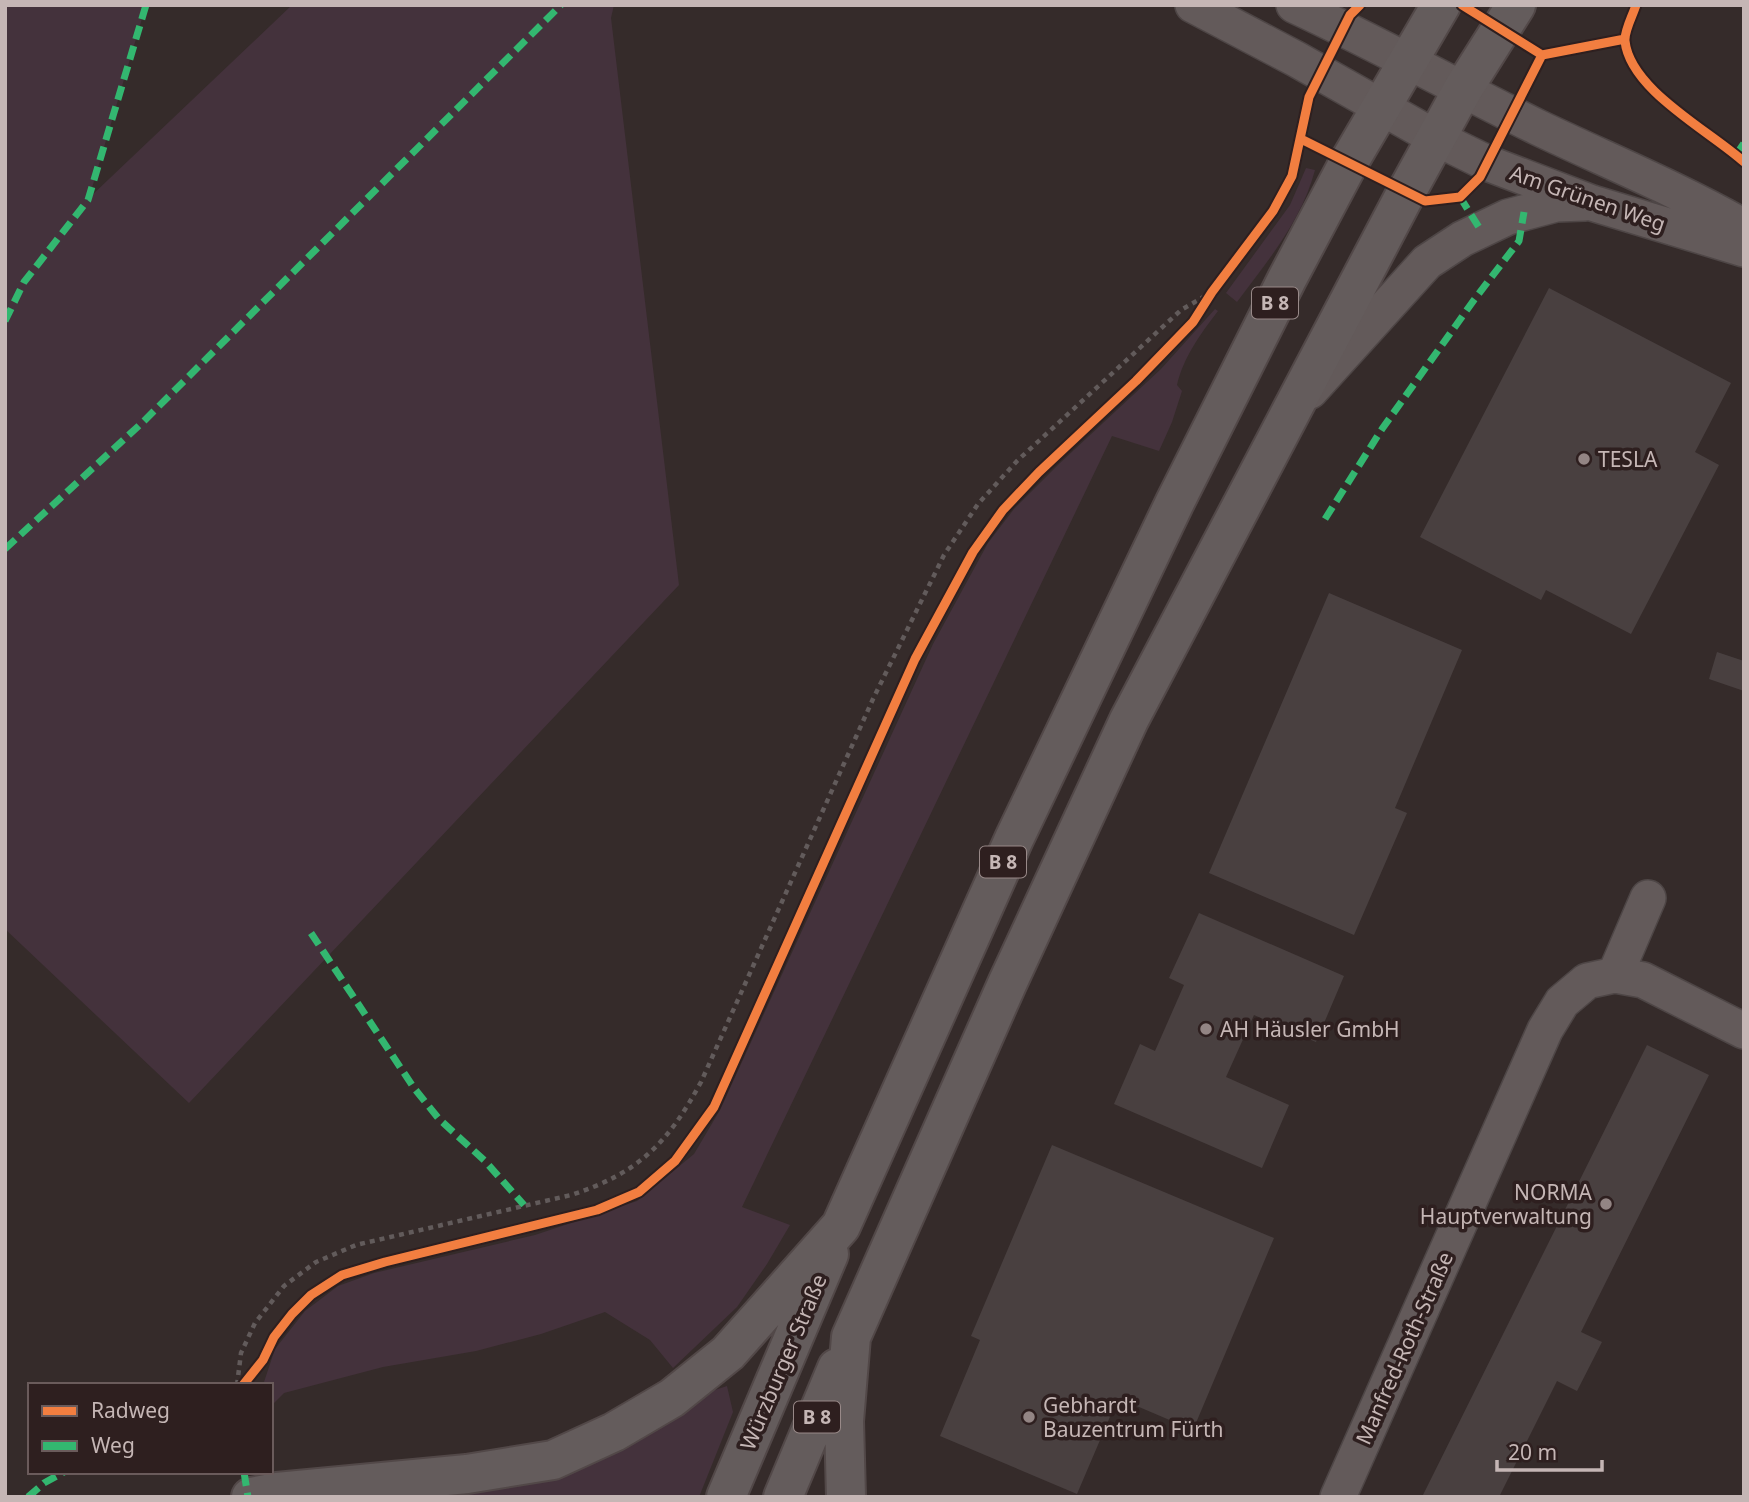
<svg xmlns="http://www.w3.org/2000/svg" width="1749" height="1502" font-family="'Noto Sans',sans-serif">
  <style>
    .green { fill: #44323c }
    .building { fill: #494040 }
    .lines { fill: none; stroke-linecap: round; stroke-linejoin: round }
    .minor-casing { stroke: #4e4646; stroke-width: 38 }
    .major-casing { stroke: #524848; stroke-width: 42 }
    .path { stroke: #625b5b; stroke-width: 4.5; stroke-dasharray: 5 5; stroke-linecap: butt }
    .minor { stroke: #635a5a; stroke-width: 35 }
    .major { stroke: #645c5c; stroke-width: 38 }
    .quiet { stroke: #33b770; stroke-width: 7; stroke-dasharray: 14 7; stroke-linecap: butt }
    .cycleway-casing { stroke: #2e1f1f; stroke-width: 13 }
    .cycleway { stroke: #f27e40; stroke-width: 9 }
    .poi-dot { fill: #938584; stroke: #2e1f1f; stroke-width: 2.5 }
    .labels { text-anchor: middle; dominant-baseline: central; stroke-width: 7; stroke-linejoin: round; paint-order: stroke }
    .shield { fill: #2e1f1f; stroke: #988988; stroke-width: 2 }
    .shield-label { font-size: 19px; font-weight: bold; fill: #c5b6b5 }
    .street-label { font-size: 21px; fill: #c5b6b5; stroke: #2e1f1f }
    .poi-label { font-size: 21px; fill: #c5b6b5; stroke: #2e1f1f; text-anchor: start }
  </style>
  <rect width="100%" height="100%" fill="#352b2a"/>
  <path class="green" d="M5,5H146L89,198L292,5H614L611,18L679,585L189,1103L5,929Z
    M1306,168L1315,170C1302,220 1267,262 1237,302L1226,293L1290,205Z
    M1215,309L1218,311C1201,333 1183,358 1177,385L1182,391L1172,422L1159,451L1112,436L742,1207L790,1225L767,1264L737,1307L673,1368L650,1340L605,1312L541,1334L476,1351L383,1367L284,1393L271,1406V1385H263L275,1349L305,1311L338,1286L374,1273L535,1235L637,1201L694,1154L720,1110L933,644L988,543L1014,509L1060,463L1161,369Z
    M727,1386L733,1412L699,1497H391Z"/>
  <path class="building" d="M1549,288L1731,383L1695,452L1719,465L1631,634L1546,590L1541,600L1420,537Z
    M1329,593L1462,650L1395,808L1407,813L1354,935L1209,873Z
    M1717,652L1744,661V691L1709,679Z
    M1199,913L1344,976L1316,1042L1254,1015L1226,1077L1289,1105L1262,1168L1114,1104L1140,1044L1155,1051L1184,985L1169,978Z
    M1647,1045L1709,1075L1581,1332L1602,1342L1577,1391L1557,1381L1499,1497H1422Z
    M1052,1145L1274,1238L1193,1430L1118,1398L1077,1494L940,1436L980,1340L971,1336Z"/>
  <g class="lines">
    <defs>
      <path id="minor" d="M1193,5L1296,59L1436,138L1487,163L1592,203L1744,249
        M1294,5C1376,43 1456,87 1537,127C1606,160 1677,189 1744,227
        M1310,391L1427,262L1462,239L1508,217L1556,204L1585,203
        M1615,975L1648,898
        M1338,1497L1545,1030L1562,1002L1587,981L1615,975L1643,980L1744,1031"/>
      <path id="major" d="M251,1497L277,1492L467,1474L553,1460L614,1432L672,1398L728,1353L841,1226L1014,839L1175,502L1287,279L1349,162L1441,5
        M726,1497L829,1254
        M783,1497L837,1368
        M846,1497L844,1421L851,1337L1007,984L1129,720L1407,191L1463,89L1516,5"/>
    </defs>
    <use href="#minor" class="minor-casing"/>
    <use href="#major" class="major-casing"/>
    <path class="path" d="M237,1385L241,1353L255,1323L284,1286L316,1262L356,1245L571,1195C639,1173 668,1143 701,1082L873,699L944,555L978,504L1017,461L1181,310L1212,292"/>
    <use href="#minor" class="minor"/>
    <use href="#major" class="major"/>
    <path class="quiet" d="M1736,155L1744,143
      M1460,197L1480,229
      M5,321L24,282L88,200L146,5
      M1325,519L1382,429L1474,300L1519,241L1524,212
      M5,549L144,421L561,5
      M311,933L414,1088L439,1119L485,1161L524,1205
      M244,1472L248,1497
      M28,1497L44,1483L64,1472"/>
    <defs>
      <path id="cycleway" d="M1462,5L1542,55L1625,39
        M1636,5C1633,15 1624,31 1625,41C1630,90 1710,131 1744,162
        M1301,139L1425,201L1460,197L1480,177L1542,55
        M243,1385L263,1360L274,1337L292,1314L311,1295L342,1275L385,1262L597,1210L639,1192L675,1161L714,1107L915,659L973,552L1003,510L1039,472L1136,381L1193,322L1212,292L1273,211L1292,176L1309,97L1350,15L1360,5"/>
    </defs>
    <use href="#cycleway" class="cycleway-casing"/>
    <use href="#cycleway" class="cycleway"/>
  </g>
  <g class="poi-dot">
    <circle cx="1584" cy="459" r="7"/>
    <circle cx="1206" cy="1029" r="7"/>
    <circle cx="1606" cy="1204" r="7"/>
    <circle cx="1029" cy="1417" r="7"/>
  </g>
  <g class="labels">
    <g class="shield">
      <rect x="1252" y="287.5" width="46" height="31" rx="5"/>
      <rect x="980" y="846.5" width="46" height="31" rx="5"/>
      <rect x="794" y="1401.5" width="46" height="31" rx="5"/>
    </g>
    <g class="shield-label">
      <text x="1275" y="303">B 8</text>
      <text x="1003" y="862">B 8</text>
      <text x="817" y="1417">B 8</text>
    </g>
    <g class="street-label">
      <text transform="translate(1588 198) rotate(19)">Am Grünen Weg</text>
      <text transform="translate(1404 1348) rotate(-66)">Manfred-Roth-Straße</text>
      <text transform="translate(783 1362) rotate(-67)">Würzburger Straße</text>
    </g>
    <g class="poi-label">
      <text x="1598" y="459">TESLA</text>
      <text x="1220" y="1029">AH Häusler GmbH</text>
      <text x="1592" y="1192" text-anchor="end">NORMA<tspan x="1592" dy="24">Hauptverwaltung</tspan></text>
      <text x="1043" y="1405">Gebhardt<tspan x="1043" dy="24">Bauzentrum Fürth</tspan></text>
    </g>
  </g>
  <rect width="1749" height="1502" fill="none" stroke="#c5b6b5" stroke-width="14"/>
  <rect x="28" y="1383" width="245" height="91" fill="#2e1f1f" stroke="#6a5b5b" stroke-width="2"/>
  <rect x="42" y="1406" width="35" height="10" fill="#f27e40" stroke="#6a5b5b" stroke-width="2"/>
  <text x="91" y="1418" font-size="21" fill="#c5b6b5">Radweg</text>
  <rect x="42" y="1441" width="35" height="10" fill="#33b770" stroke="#6a5b5b" stroke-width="2"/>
  <text x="91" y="1453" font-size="21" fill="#c5b6b5">Weg</text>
  <path d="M1497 1460v10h105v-10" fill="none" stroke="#c5b6b5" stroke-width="3.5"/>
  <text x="1508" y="1460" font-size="21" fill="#c5b6b5" stroke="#2e1f1f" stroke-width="5" paint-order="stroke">20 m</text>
</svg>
